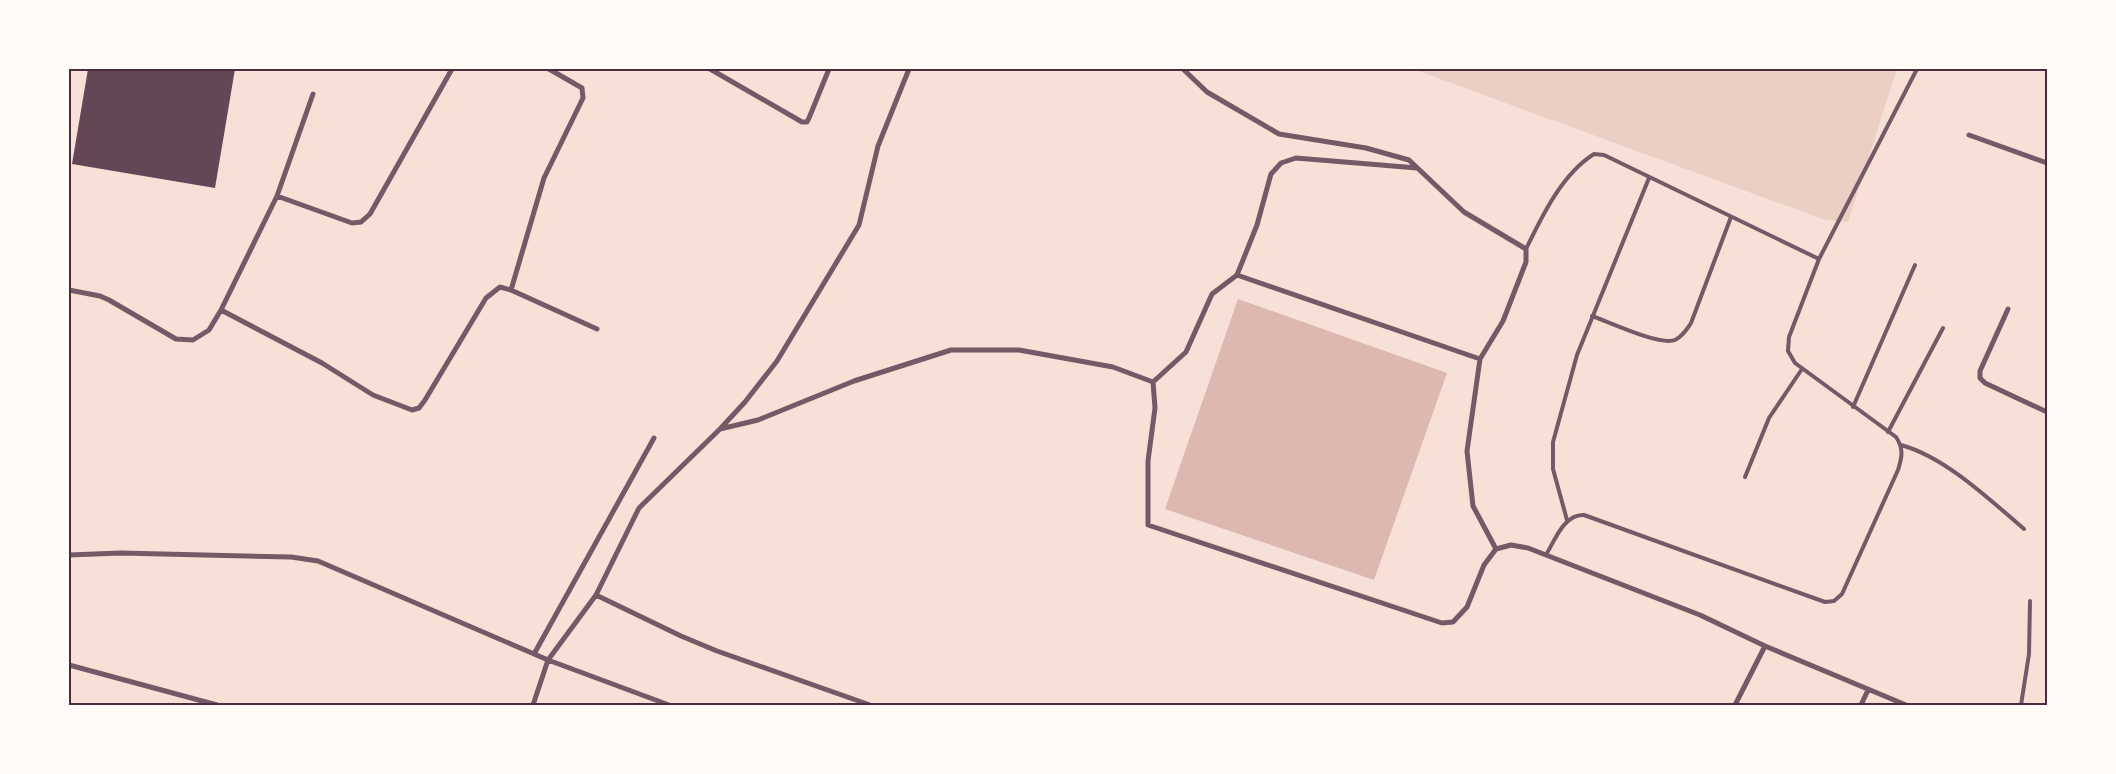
<svg xmlns="http://www.w3.org/2000/svg" width="2116" height="774" font-family="Karla,sans-serif">
  <style>
    .green { fill: #ebcfc5 }
    .water { fill: #dcb8b0 }
    .building { fill: #644757 }
    .lines { fill: none; stroke-linecap: round; stroke-linejoin: round }
    .service { stroke: #755966; stroke-width: 4 }
    .minor { stroke: #755966; stroke-width: 5 }
    .neatline { fill: none; stroke: #4a2c40; stroke-width: 2 }
  </style>
  <rect width="100%" height="100%" fill="#f7e1d7"/>
  <path class="green" d="M1413,69H1897L1848,222L1822,219Z"/>
  <path class="water" d="M1238,299L1447,373L1374,580L1165,509Z"/>
  <path class="building" d="M88,69H235L215,188L72,164Z"/>
  <g class="lines">
    <path class="service" d="M1526,249C1542,216 1562,174 1594,154L1604,155L1819,259
      M1592,316C1609,322 1660,346 1675,340C1683,336 1687,329 1691,323L1731,217
      M1853,407L1915,265
      M1888,432L1943,328
      M1901,445C1945,457 1989,499 2024,529
      M1745,477L1769,418L1802,369
      M1567,520L1553,469V442L1577,355L1649,178
      M1546,555C1555,540 1564,514 1584,515L1825,602L1834,601L1842,594L1898,470C1902,457 1904,449 1896,437L1795,363L1788,351L1789,337L1819,259L1917,69
      M2021,705L2029,654L2030,601"/>
    <path class="minor" d="M710,69L802,122H807L809,118L829,69
      M1183,69L1207,92L1279,134L1366,148L1409,160L1464,212L1526,249V262L1503,321L1480,359L1467,451L1473,506L1496,549
      M1969,135L2047,163
      M277,196L352,223L361,222L370,214L452,69
      M1237,275L1257,225L1271,174L1281,163L1296,158L1417,168
      M69,290L100,296L109,300L176,339L193,340L209,330L221,310L277,196L313,94
      M511,290L544,178L583,98L582,88L549,69
      M2008,309L1980,371V378L1985,383L2047,412
      M221,310L322,363L373,395L412,410L419,408L425,400L486,298L500,287L511,290L597,329
      M1153,382L1186,352L1212,294L1237,275L1480,359
      M720,429L758,420L854,381L951,350H1019L1113,367L1153,382L1155,408L1148,461V525L1442,623L1453,622L1467,607L1484,565L1496,549L1511,545L1528,548L1700,615L1765,646L1906,705
      M69,555L121,553L291,557L318,561L548,660L669,705
      M596,595L681,636L717,651L870,705
      M534,654L654,438
      M69,665L217,705
      M533,705L548,660L596,595L639,508L720,429L745,402L777,361L859,225L878,146L909,69
      M1735,705L1765,646
      M1861,705L1868,690"/>
  </g>
  <rect width="2116" height="774" fill="none" stroke="#fffaf5" stroke-width="140"/>
  <rect x="70" y="70" width="1976" height="634" class="neatline"/>
</svg>
